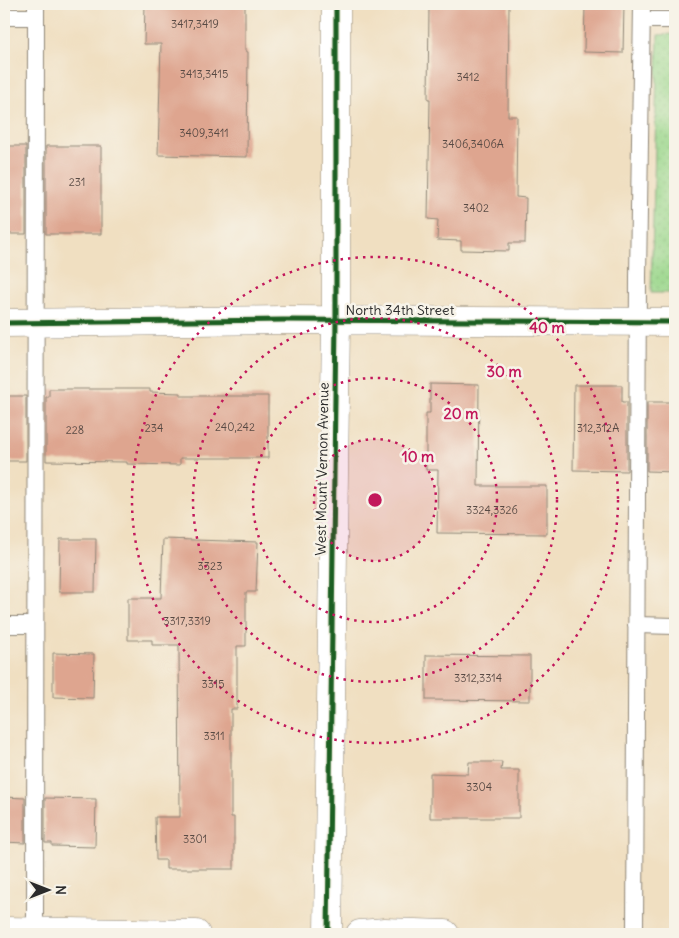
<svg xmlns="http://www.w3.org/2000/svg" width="679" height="938" font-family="Delius,sans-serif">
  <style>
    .park { fill: url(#park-dots); stroke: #62815b }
    .building { fill: #dea58f }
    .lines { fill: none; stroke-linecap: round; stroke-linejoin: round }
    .lane-casing { stroke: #8e8576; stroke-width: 18 }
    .street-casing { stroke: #8e8576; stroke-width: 29 }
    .lane { stroke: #fff; stroke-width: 16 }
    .street { stroke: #fff; stroke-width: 28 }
    .cycleway-casing { stroke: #f7f3e8; stroke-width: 8 }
    .cycleway { stroke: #1b5e20; stroke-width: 5 }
    .ring { fill: none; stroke: #c2185b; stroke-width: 2.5; stroke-dasharray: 2.5 5 }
    .labels { text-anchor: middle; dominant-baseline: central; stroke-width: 5; stroke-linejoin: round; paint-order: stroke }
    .number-label { font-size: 11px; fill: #584a44 }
    .street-label { font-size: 14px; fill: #2b2b2b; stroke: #f7f3e8 }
    .centre { fill: #c2185b; stroke: #f7f3e8; stroke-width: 2.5 }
    .ring-label { font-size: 15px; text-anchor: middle; font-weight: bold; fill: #c2185b; stroke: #f7f3e8; stroke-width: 5; stroke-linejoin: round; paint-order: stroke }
  </style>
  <defs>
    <pattern id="park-dots" width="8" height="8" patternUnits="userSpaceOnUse" patternTransform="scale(1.25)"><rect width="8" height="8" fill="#9ad78b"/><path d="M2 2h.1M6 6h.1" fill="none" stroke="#85b978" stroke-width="1.8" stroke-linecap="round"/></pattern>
  </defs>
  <rect width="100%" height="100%" fill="#f7f3e8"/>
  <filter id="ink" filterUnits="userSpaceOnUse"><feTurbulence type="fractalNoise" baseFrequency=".02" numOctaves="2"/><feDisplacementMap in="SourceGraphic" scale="10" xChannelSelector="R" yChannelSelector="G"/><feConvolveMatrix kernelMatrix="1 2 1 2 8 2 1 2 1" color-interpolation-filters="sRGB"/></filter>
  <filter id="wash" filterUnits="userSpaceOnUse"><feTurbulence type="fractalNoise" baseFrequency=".0096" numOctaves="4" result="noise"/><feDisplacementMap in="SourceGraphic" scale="20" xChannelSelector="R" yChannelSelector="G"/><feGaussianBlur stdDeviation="1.12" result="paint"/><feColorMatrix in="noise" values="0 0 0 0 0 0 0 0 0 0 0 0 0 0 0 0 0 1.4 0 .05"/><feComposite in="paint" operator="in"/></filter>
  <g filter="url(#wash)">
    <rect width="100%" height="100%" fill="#f0dfc1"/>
    <path class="park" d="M675,34V293H651L658,35Z"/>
    <g id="blocks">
      <path class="building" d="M145,4H245V51L248,52L247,157L158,155L161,44H144Z
        M432,4H509L508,116H517L516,197L526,198L525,243H509V251L461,250V241L437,240L438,220L428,219L430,99H428L429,6H432Z
        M585,4H624L623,53L584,52Z
        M4,146H26V234H4Z
        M46,146H101V234H46Z
        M430,384L479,385L478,486H547V534L437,533L438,470H426V413H430Z
        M574,385H622V402H627V471L573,470Z
        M49,389H150V392L181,393V396H268V458H180V465L127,464V462L46,461V397H49Z
        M4,396H26V461H4Z
        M647,402H675V472L647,471Z
        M60,539H96L95,592H59Z
        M163,539L258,542L256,592H246V646H237V709H231V817H234V869H166V860H156L155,817H180L179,645H152V640H128V598H161Z
        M53,653L94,654L93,698L53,697Z
        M426,655L530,656V701L426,700Z
        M469,762H502L501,770H519V818H430V773L468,774Z
        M4,797L25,798V843L4,842Z
        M45,798L96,799L95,847L52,846V843H45Z"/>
    </g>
  </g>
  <g filter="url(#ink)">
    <use href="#blocks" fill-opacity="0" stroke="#8e8576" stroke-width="1"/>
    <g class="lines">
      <defs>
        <path id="lane" d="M4,17H36
          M642,20H675
          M4,625H35
          M636,625L675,626
          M35,932L36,4
          M635,934L638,277L642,4"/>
        <path id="street" d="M4,323L283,320L675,322
          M4,931L196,934
          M328,934L336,321V4
          M360,934L385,932L445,934"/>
      </defs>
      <use href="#lane" class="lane-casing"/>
      <use href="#street" class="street-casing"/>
      <use href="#lane" class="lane"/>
      <use href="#street" class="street"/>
      <defs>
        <path id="cycleway" d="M4,323L283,320L675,322
          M328,934L336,321V4"/>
      </defs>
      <use href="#cycleway" class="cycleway-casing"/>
      <use href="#cycleway" class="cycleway"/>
    </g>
  </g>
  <circle cx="375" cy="500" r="61" fill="#c2185b" fill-opacity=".12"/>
  <g class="ring">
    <circle cx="375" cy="500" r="61"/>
    <circle cx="375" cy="500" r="122"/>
    <circle cx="375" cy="500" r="182"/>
    <circle cx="375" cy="500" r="243"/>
  </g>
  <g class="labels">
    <g class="number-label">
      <text x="195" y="24">3417,3419</text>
      <text x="204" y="74">3413,3415</text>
      <text x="468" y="77">3412</text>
      <text x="204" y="133">3409,3411</text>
      <text x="473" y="144">3406,3406A</text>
      <text x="77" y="182">231</text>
      <text x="476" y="208">3402</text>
      <text x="235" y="427">240,242</text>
      <text x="154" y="428">234</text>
      <text x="598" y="428">312,312A</text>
      <text x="75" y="430">228</text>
      <text x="492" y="510">3324,3326</text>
      <text x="210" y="566">3323</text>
      <text x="187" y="621">3317,3319</text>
      <text x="478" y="678">3312,3314</text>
      <text x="213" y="684">3315</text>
      <text x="214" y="736">3311</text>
      <text x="479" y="787">3304</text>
      <text x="195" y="839">3301</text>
    </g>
    <g class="street-label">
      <text x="400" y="310">North 34th Street</text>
      <text transform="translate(322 469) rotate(-89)">West Mount Vernon Avenue</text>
    </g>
  </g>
  <circle cx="375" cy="500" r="8" class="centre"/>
  <g class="ring-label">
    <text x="547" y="333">40 m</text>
    <text x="504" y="377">30 m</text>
    <text x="461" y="419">20 m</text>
    <text x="418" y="462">10 m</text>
  </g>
  <rect width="679" height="938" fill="none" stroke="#f7f3e8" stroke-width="20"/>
  <g transform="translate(48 890) rotate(90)" stroke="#f7f3e8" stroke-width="4" paint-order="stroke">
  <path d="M0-4L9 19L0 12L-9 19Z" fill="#2b2b2b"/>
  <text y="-8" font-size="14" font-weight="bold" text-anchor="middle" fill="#2b2b2b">N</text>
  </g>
</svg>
